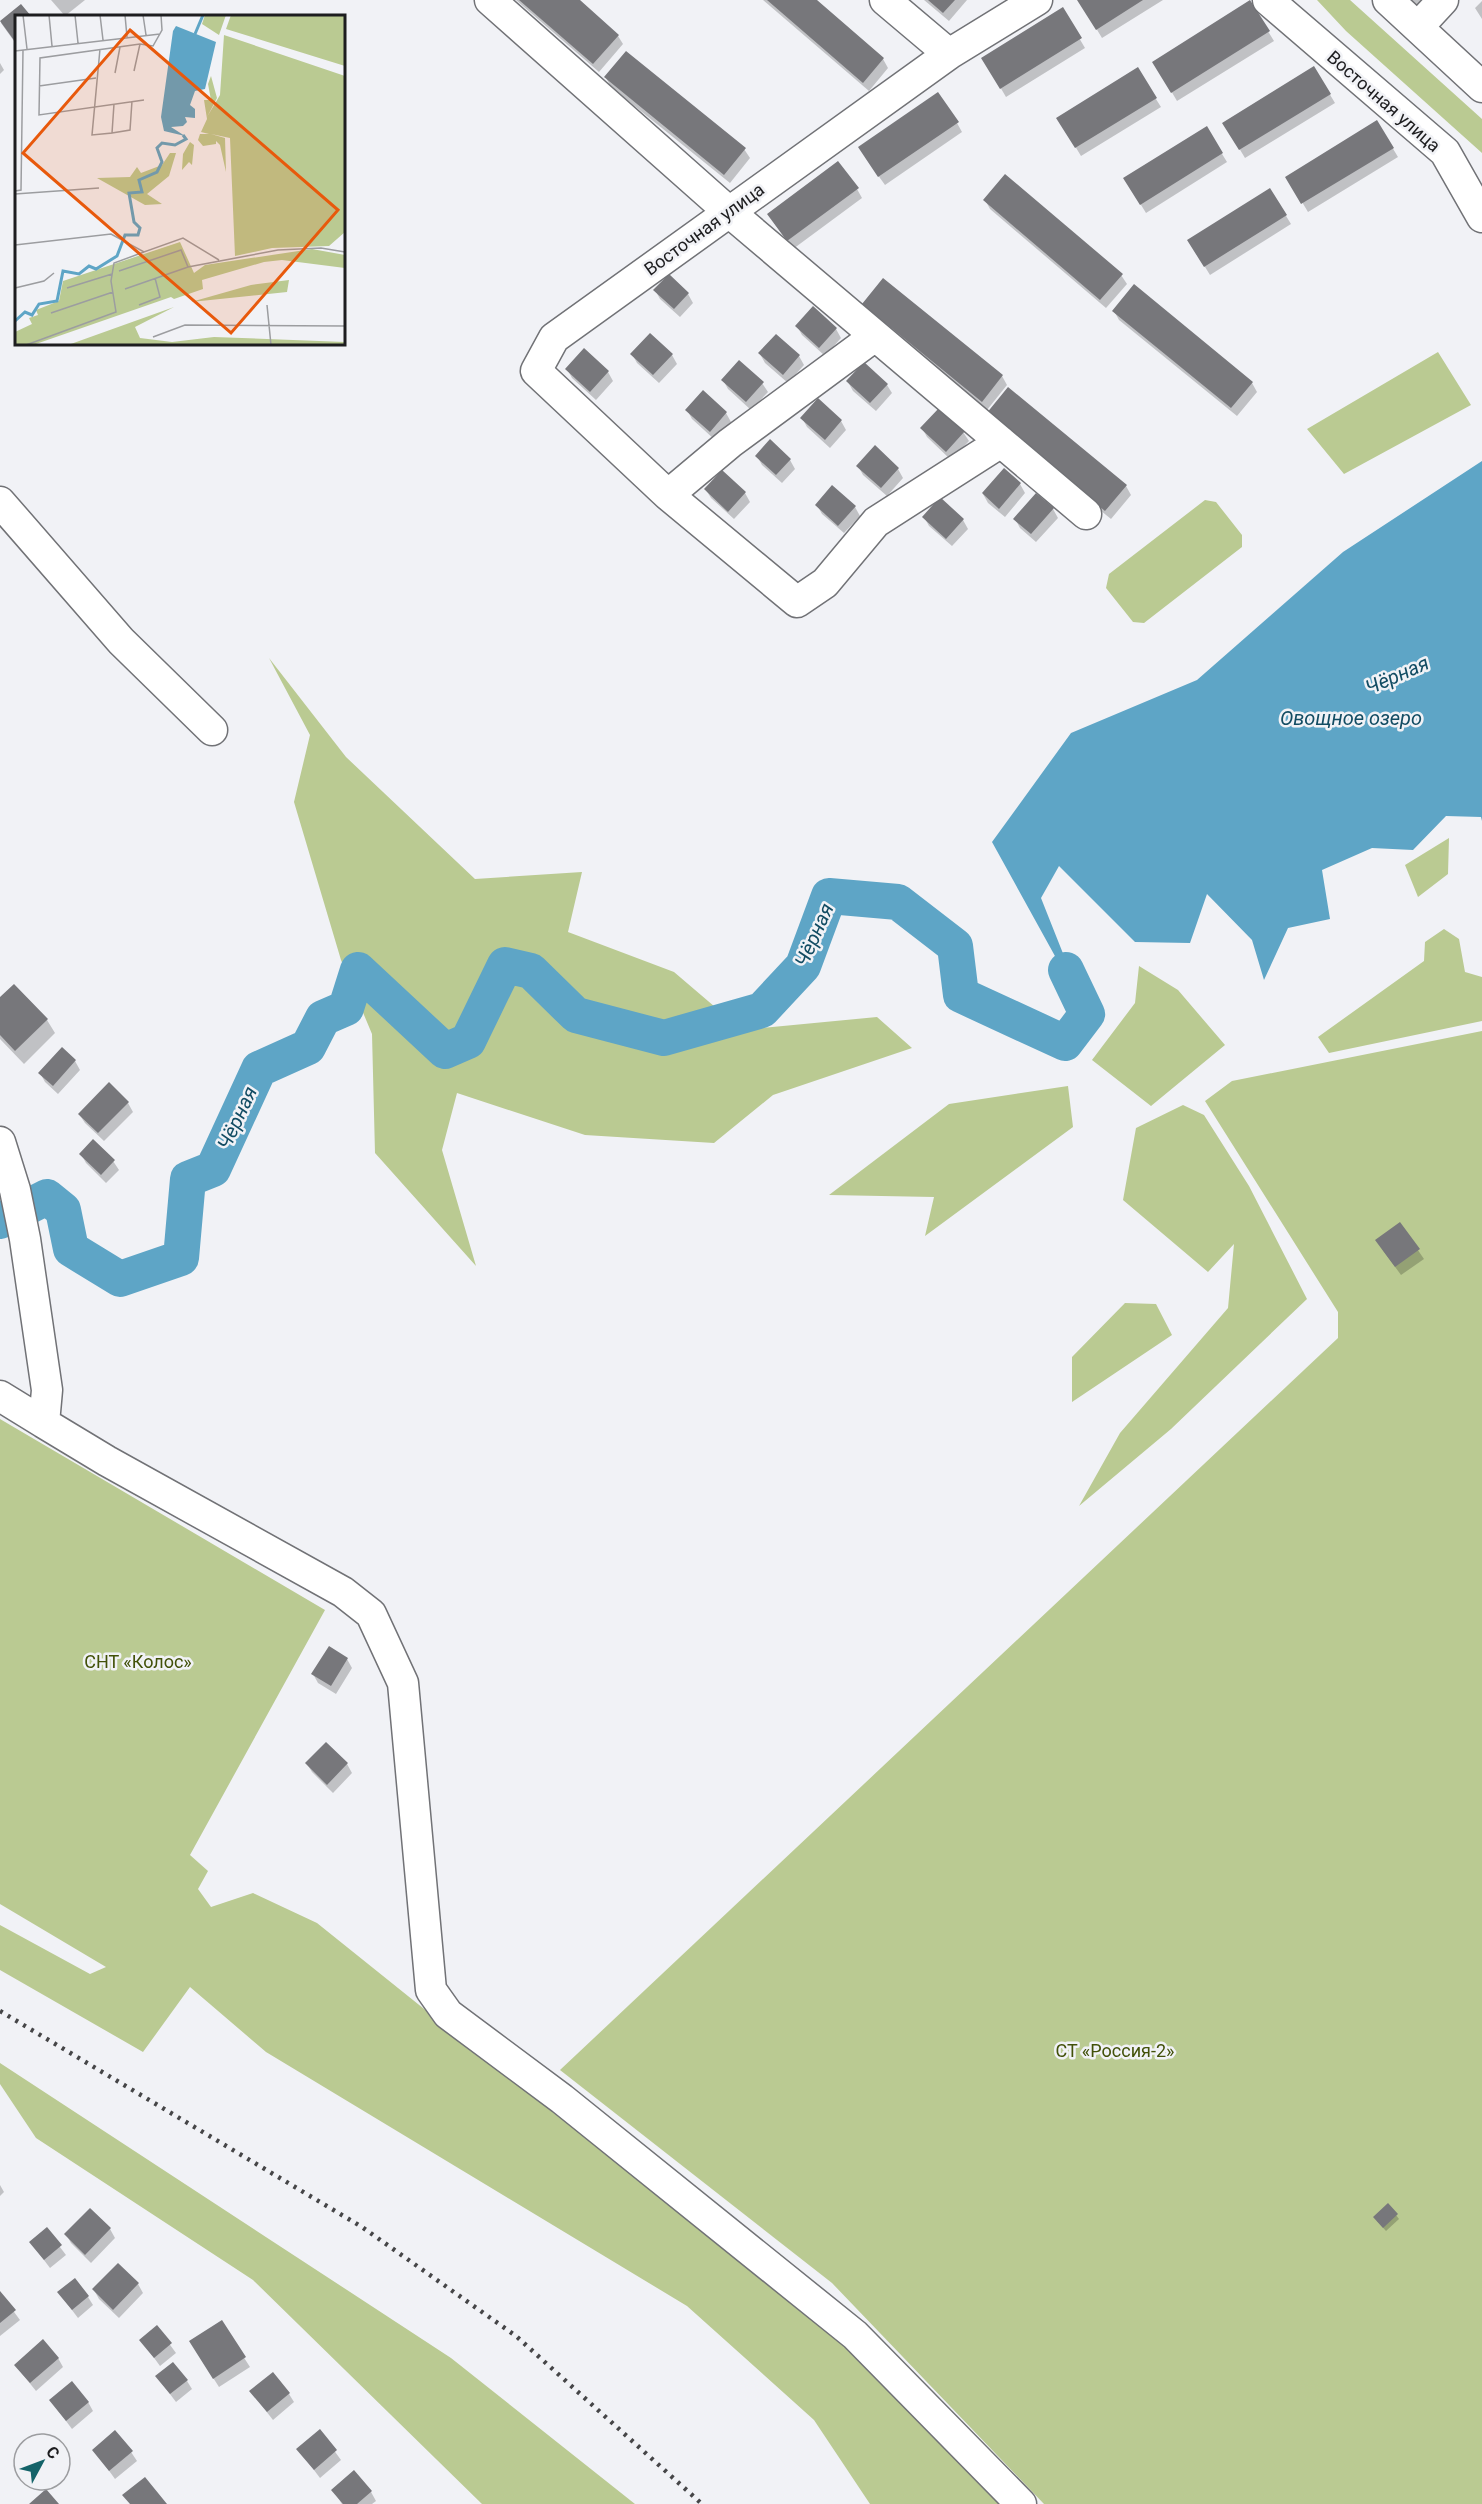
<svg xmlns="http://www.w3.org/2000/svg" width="1482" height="2504" font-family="Roboto,sans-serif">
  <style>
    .green { fill: #baca92 }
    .water { fill: #5ea5c6 }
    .shadow { fill: #0003 }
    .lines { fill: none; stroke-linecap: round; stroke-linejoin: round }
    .river { stroke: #5ea5c6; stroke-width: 36 }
    .building { fill: #77777b }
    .minor-casing { stroke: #717276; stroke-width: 33 }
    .minor { stroke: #fff; stroke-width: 30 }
    .rail { stroke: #454547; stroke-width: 4.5; stroke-dasharray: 3 6; stroke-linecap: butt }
    .labels { text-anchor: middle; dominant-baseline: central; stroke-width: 5; stroke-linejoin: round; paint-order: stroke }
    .street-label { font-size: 18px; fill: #1d1d1f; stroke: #f1f2f6 }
    .park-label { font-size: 18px; fill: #425109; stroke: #f1f2f6 }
    .water-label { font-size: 20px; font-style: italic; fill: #124c63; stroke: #f1f2f6 }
    .inset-river { fill: none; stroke: #5ea5c6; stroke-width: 3 }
    .inset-road { fill: none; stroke: #9c9da0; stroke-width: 1.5 }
    .view { fill: #e8590c; fill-opacity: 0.15; stroke: #e8590c; stroke-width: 3 }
    .inset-edge { fill: none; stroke: #1d1d1f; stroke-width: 3 }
  </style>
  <rect width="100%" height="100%" fill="#f1f2f6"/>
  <path class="green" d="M1317,0H1350L1482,119V153L1346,31Z
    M1438,352L1471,405L1344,474L1307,429Z
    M1205,500L1216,502L1242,535V547L1144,623L1133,622L1106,588L1109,574Z
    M269,658L346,757L475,879L582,872L568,932L674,972L742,1030L877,1017L912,1048L773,1095L714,1143L585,1135L457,1093L442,1150L476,1266L375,1153L372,1034L341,960L294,802L310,735Z
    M1449,838L1448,874L1418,897L1405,865Z
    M1444,929L1459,939L1465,972L1482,977V1021L1329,1053L1318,1037L1424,961L1425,942Z
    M1139,966L1178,990L1225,1045L1151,1106L1092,1060L1135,1003Z
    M1482,1031V2504H1044L832,2283L560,2070L1338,1338V1312L1205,1101L1232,1081Z
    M1068,1086L1073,1127L925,1236L934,1197L829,1195L949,1104Z
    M1183,1105L1204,1115L1249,1186L1307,1299L1171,1429L1079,1506L1120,1433L1228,1308L1234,1244L1208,1272L1123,1200L1136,1128Z
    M1125,1303L1156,1304L1172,1335L1072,1402V1357Z
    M0,1419L325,1610L190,1855L208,1871L198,1889L211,1907L253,1893L317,1923L479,2053L681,2200L868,2362L1006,2504H870L814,2420L687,2306L266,2052L190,1987L143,2052L0,1970V1925L90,1974L106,1967L0,1904Z
    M0,2063L451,2358L635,2504H482L253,2280L36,2138L0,2084Z"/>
  <path class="water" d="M1482,461V821L1481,817L1446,816L1413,850L1372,848L1322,870L1330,919L1288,928L1264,980L1252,940L1207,894L1190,943L1135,942L1059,866L1041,898L1087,1014L992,842L1071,733L1197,680L1343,552Z"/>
  <path class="shadow" d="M51,0H85L65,16Z
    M516,0H577L618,36L623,44L599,72Z
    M763,0H815L883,59L888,68L869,91Z
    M924,0H967L949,21Z
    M1079,0H1163L1102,38Z
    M1409,0H1432L1422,12Z
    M1482,1V19L1475,8Z
    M1250,2L1274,41L1177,101L1154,62Z
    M21,6L29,16H16V44L1,23Z
    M1062,9L1085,48L1006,97L983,58Z
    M0,63L4,70L0,74Z
    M1314,68L1335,103L1245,158L1224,123Z
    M1137,69L1161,107L1081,156L1058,118Z
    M606,78L744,149L750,158L730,183L611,87Z
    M1377,122L1398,157L1308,212L1287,177Z
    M957,123L962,132L885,185L865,157Z
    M1206,128L1227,162L1146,213L1125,179Z
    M857,189L862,198L793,249L774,223Z
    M1270,190L1291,224L1210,275L1189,241Z
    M985,200L1121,275L1127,284L1106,308L990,209Z
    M655,290L688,294L693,303L680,317L660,299Z
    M864,305L1002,376L1007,385L987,410L869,314Z
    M1114,311L1252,383L1257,392L1237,416L1119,320Z
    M797,326L836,329L841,338L825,356L802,335Z
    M776,336L799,356L804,365L788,383L765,363L760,354Z
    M632,354L672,355L677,364L659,383L637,363Z
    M567,369L608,372L613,381L596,400L572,378Z
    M723,380L762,383L768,392L751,410L728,389Z
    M848,382L887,385L892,393L876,411L853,391Z
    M703,392L726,413L731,422L715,440L692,419L687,410Z
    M802,418L841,421L846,430L830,448L807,427Z
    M993,423L1126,486L1131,495L1111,519Z
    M922,428L963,432L969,441L951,460L927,437Z
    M757,456L790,460L795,469L782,483L762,465Z
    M858,466L898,469L903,478L887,496L863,475Z
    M1004,470L1020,484L1025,493L1005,517L988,503L983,494Z
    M706,490L745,493L750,502L734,519L711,498Z
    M817,505L855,507L860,516L844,533L822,514Z
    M1053,509L1058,518L1036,542L1020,528L1015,519Z
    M924,517L963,520L968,529L952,546L929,526Z
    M0,1000L47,1020L55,1033L24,1064L0,1039Z
    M75,1061L80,1070L58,1094L45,1082L40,1073Z
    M128,1103L133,1112L104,1141L85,1123L79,1114Z
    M81,1154L113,1161L119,1170L106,1183L86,1163Z
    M1400,1224L1424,1259L1401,1275L1382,1249Z
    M347,1659L352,1668L336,1694L318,1683L313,1674Z
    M307,1764H347L352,1773L333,1793L312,1772Z
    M0,2185L4,2192L0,2196Z
    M90,2210L110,2229L115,2238L91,2263L71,2243L66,2234Z
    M1396,2215L1399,2219L1386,2231L1377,2221Z
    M47,2230L66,2255L50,2268L31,2243Z
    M138,2284L143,2293L119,2318L99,2299L94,2290Z
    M0,2293L20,2320L0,2336Z
    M59,2293L88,2297L93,2305L78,2318Z
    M221,2322L250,2367L219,2387L196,2351Z
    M157,2327L176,2353L160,2366L141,2340Z
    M58,2358L63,2367L36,2391L15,2365Z
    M157,2377L187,2381L192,2389L176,2402Z
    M251,2392L289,2394L294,2402L273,2420Z
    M51,2401L88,2402L93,2411L72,2429Z
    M320,2431L341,2460L320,2478L298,2449Z
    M94,2450L131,2452L137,2461L115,2479Z
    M333,2490L371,2492L376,2501L372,2504H342Z"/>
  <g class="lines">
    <path class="river" d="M0,1221L47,1197L63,1210L71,1249L120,1279L181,1258L188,1179L213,1169L259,1069L308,1047L323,1018L346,1008L358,970L445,1051L468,1041L505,965L531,971L576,1015L664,1038L762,1010L803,966L829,896L898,902L955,946L961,995L1065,1043L1087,1014L1066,970"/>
  </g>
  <path class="building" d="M519,0H580L619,35L593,64Z
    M767,0H817L884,58L863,83Z
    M928,0H955L943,13Z
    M1077,0H1143L1096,30Z
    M1250,0L1270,31L1171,93L1152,62Z
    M21,4L31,16H16V43L0,21Z
    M1063,7L1082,38L1000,89L981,58Z
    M626,51L746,148L724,175L604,77Z
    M1314,66L1331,94L1239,150L1222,123Z
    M1138,67L1157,98L1075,148L1056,118Z
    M938,92L959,122L878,177L858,147Z
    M1377,120L1394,148L1301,204L1285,177Z
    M1207,126L1223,153L1140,205L1123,178Z
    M838,161L859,188L787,241L767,214Z
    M1005,174L1123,274L1100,300L983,200Z
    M1270,188L1287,215L1204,267L1187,240Z
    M669,274L689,293L674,309L653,290Z
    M883,278L1003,375L982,402L862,304Z
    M1134,284L1253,382L1231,408L1112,311Z
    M813,306L837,328L819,348L795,326Z
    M650,333L673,354L653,375L630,354Z
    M776,334L800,355L783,375L758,353Z
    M584,348L609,371L590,392L565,369Z
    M739,360L764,382L746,402L721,380Z
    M864,362L888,384L870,403L846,381Z
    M1008,387L1127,485L1105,511L986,414Z
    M703,390L727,412L710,432L685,410Z
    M818,398L842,420L825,440L800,418Z
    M939,408L965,431L946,452L920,428Z
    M770,439L791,459L776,475L755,456Z
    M875,445L899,468L881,488L856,466Z
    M1004,468L1021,483L999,509L982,493Z
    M722,470L746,492L728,512L704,489Z
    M832,485L856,506L838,526L815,505Z
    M1036,493L1054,508L1031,534L1013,519Z
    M940,497L964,519L946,539L922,517Z
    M14,984L48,1019L15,1051L0,1035V997Z
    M62,1047L76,1060L53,1086L38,1073Z
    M109,1082L129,1102L98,1133L78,1114Z
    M93,1139L115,1160L101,1175L79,1154Z
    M1400,1222L1420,1249L1395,1267L1375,1240Z
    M329,1646L348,1658L331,1686L311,1674Z
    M326,1742L348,1763L327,1785L305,1763Z
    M1388,2203L1398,2214L1383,2228L1373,2217Z
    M90,2208L111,2228L85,2255L64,2234Z
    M47,2227L62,2245L44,2260L29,2242Z
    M118,2263L139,2283L113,2310L92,2289Z
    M75,2278L89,2296L72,2310L57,2292Z
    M0,2291L16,2310L0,2323Z
    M222,2320L246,2357L213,2379L189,2341Z
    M157,2325L172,2343L154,2358L139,2340Z
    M43,2339L59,2358L30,2383L14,2365Z
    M173,2362L188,2380L170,2394L155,2376Z
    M273,2372L290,2393L267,2412L249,2391Z
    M72,2381L89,2402L66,2421L49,2400Z
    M320,2429L337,2450L314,2470L296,2449Z
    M115,2430L133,2451L109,2471L92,2450Z
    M354,2470L372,2491L357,2504H343L331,2490Z
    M145,2477L167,2504H130L122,2495Z
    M46,2489L59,2504H29Z"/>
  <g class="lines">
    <defs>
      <path id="minor" d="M490,0L728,211L1086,514
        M885,0L949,54
        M1268,0L1445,152L1482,217
        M1388,0L1482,87
        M1418,27L1443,0
        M875,336L730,443L668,495L536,371L554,338L949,54L1037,0
        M668,495L797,602L825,583L876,522L1001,442
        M0,502L121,641L212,730
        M0,1142L15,1190L25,1239L47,1390L44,1423L107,1461L343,1592L371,1614L403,1683L431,1990L448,2014L562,2099L855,2335L1021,2504
        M0,1396L44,1423"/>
    </defs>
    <use href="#minor" class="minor-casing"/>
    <use href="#minor" class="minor"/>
    <path class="rail" d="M0,2011L362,2227L516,2336L702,2504"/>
  </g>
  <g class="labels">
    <g class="street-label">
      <text transform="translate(1384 101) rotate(41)">Восточная улица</text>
      <text transform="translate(704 229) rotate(-36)">Восточная улица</text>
    </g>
    <g class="park-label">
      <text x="138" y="1661">СНТ «Колос»</text>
      <text x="1115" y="2050">СТ «Россия-2»</text>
    </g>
    <g class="water-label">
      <text transform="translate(1397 675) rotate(-24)">Чёрная</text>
      <text x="1351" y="718">Овощное озеро</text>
      <text transform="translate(814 935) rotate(-66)">Чёрная</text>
      <text transform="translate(237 1118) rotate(-65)">Чёрная</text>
    </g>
  </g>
  <g transform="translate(15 15)">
    <rect width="330" height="330" fill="#f1f2f6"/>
    <path d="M190,0H211L204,20L187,9ZM216,0H330V51L211,14ZM209,20L330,61V217L314,231L257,233L220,241L215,123L196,119L210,123L211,157L205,130L201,126V129L188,131L183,125L185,119H194L186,117L192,104L189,85H196L193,69L196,61L202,83L192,102L205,80ZM175,127L179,130L177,150L174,147L167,155L168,139ZM155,138H161L154,161L132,179L147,189L130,190L82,163L115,162L122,152L126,158L147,150ZM165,227L179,258L190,250L297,234L330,240V253L267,245L249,247L187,265L188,274L159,284L156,282L18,330H0V317L17,309L14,303L23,300L21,295L44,286L48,266ZM274,265L272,277L176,287L236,270ZM159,292L120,312L125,323L157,327L199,322L330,327V330H53Z" fill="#baca92"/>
    <path d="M161,11L201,27L190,74L180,76L175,90L180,94V103L170,102L172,107L168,111L156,112L170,121L149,116L146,102L158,16Z" fill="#5ea5c6"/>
    <path class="inset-river" d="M180,19L188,0M0,306L10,297L17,300L24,289L42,286L48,256L64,259L74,251L81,254L102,241L110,220H123L125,213L119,207L114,178L127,177L124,165L142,157L147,147L142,133L147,128L160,130L171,124L168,120"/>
    <path class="inset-road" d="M8,0L12,34M34,0L37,31M60,0L63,28M85,0L88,25M110,0L112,22M128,0L131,20M85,34L77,120L97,118L99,89M0,36L145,19M119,56L125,29M100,58L105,32M24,71L81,63M129,85L24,100L25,43L125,29L138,31L147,15L146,0M97,118L115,115L117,86M0,176L6,175L8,35M0,179L84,173M0,230L96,219L129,237L168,223L204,245M104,256L166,235L173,252M0,273L29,266L39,258M52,273L97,259M110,274L173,252L263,235L306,233L330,237M124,290L145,282L140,263M252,290L256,330M36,298L98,277M138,322L170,310L330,311M11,330L101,297L96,266L99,248L129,237"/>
    <path class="view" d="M115,15L323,195L216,318L8,138Z"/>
    <rect width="330" height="330" class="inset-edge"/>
  </g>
  <g transform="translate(42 2462) rotate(49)"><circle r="28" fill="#f1f2f6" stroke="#9c9da0" stroke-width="1.5"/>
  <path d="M0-4.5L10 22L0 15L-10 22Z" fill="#146369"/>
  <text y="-9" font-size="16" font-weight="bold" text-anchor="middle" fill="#1d1d1f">С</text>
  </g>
</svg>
